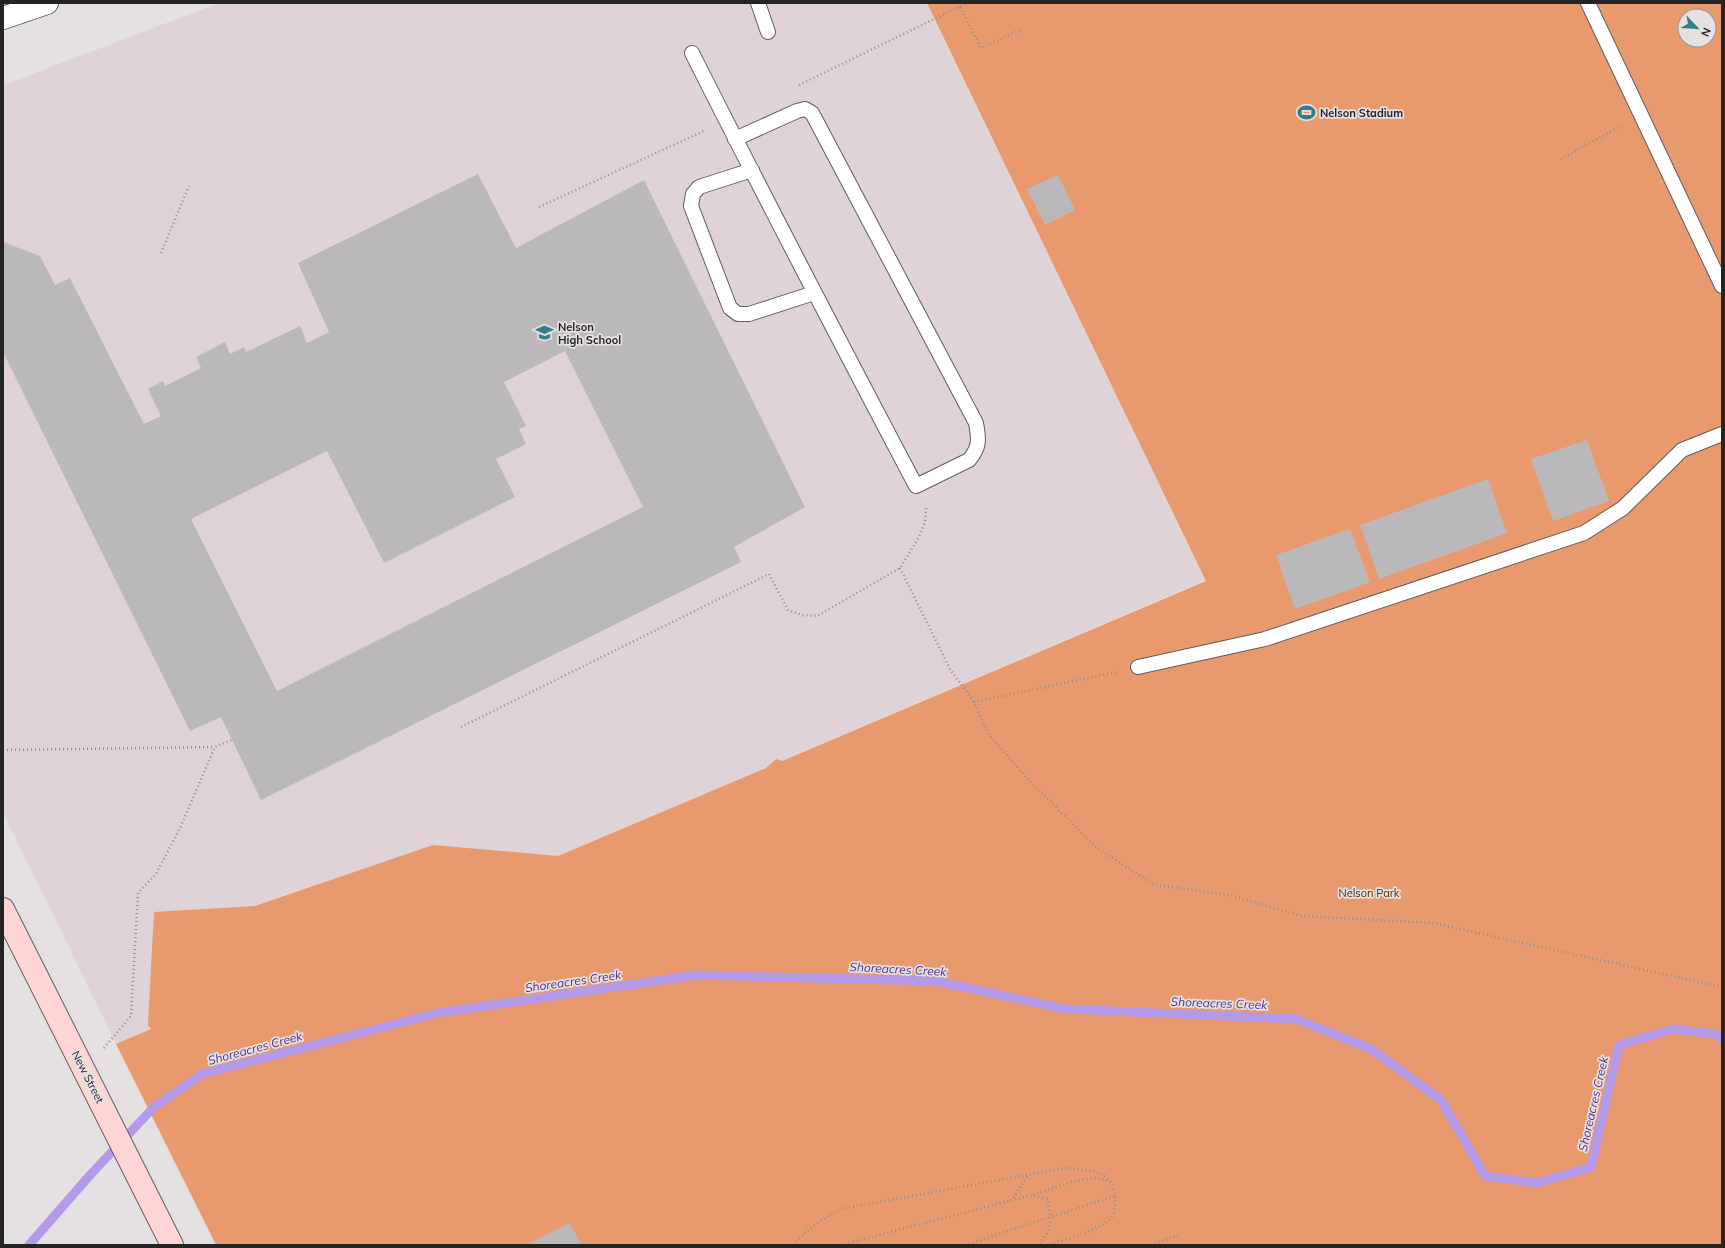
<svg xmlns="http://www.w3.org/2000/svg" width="1725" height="1248" font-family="Mulish,sans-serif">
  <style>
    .built { fill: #dfd3d7 }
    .green { fill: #e89a6e; fill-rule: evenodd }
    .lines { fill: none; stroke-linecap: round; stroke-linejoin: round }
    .stream { stroke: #b49ae9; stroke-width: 9 }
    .building { fill: #bbb8bb; fill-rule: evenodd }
    .service-casing { stroke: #5f5c5d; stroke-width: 16 }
    .minor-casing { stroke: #5f5c5d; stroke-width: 24 }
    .secondary-casing { stroke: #5f5c5d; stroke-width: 24 }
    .path { stroke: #918e8f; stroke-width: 2.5; stroke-dasharray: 1 3; stroke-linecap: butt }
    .service { stroke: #fff; stroke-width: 14 }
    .minor { stroke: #fff; stroke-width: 22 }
    .secondary { stroke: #fdd5d5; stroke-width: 22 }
    .labels { text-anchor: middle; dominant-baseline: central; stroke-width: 3.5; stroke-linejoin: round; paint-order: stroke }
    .poi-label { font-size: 11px; font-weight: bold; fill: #252424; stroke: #e5e1e2; text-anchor: start }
    .park-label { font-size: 11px; fill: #562400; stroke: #e5e1e2 }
    .street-label { font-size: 11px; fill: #252424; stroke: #e5e1e2 }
    .water-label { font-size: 12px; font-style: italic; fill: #552f8a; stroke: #e5e1e2 }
  </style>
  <rect width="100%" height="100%" fill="#e5e1e2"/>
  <path class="built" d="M219,3H927L1206,580L116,1044L3,812V85Z"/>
  <path class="green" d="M927,3H1722V1245H216L116,1044L151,1029L148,1025L154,912L255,906L433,845L558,856L766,768L776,759L782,761L1206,581ZM1685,16H1709V40H1685Z"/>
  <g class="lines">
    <path class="stream" d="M29,1245L91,1174L154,1107L202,1074L438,1013L696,975L936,981L1065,1009L1296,1019L1371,1049L1441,1100L1485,1176L1537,1183L1591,1167L1619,1045L1673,1029L1715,1034L1722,1039"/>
  </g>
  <path class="building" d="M478,174L516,248L644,180L805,507L734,547L741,562L261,800L221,717L190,731L3,352V242L40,256L55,285L70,278L144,424L161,416L148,389L163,381L165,386L201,368L196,357L225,342L230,354L244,347L246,352L300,326L307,343L329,332L298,263ZM565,351L643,507L277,691L191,519L327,451L384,563L515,497L496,459L526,444L519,429L526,426L504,382Z
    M1058,175L1075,210L1045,225L1027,189Z
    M1587,440L1609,501L1553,521L1531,459Z
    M1488,479L1507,533L1379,579L1360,525Z
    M1350,529L1370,582L1295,609L1276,555Z
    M570,1223L581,1245H526Z"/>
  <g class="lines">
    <defs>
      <path id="service" d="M758,3L768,32
        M1588,3L1722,286
        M692,53C765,198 840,342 916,486L969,460C980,447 979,439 976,423L812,113L805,109L797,111L735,139
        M752,170L699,187L693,194L691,206L730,308L738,314H749L814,293
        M1138,667L1265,639L1584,533L1623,508L1682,450L1722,434"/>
      <path id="minor" d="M3,18L47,3"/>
      <path id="secondary" d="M3,909L172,1245"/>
    </defs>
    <use href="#service" class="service-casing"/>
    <use href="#minor" class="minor-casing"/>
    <use href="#secondary" class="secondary-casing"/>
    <path class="path" d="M960,7L981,48L1022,29
      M799,85L967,3
      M1561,159L1621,126
      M539,207L706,130
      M161,253L189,186
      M900,568L950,669L974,702L989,735L1025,776L1098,849L1155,885L1229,895L1301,916L1433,923L1722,987
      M974,702L1116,672
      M461,727L769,574L788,610L802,615L817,616L900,568L919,537L925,522L926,508
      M3,750L215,747
      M104,1048L131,1016L138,893L156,874L180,828L215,747L232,740
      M1033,1195L1071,1182L1094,1178L1110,1181
      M1011,1201L1028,1176
      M794,1245C805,1229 824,1219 840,1209L1066,1168C1091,1171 1117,1169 1115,1203C1115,1209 1114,1216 1109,1220C1092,1233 1068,1238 1049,1245
      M841,1245L1032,1195L1047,1199C1052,1219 1053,1228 1039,1245
      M965,1245L1115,1196
      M1151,1245L1178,1235"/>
    <use href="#service" class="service"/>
    <use href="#minor" class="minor"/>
    <use href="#secondary" class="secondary"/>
  </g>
  <defs>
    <symbol id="stadium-bare" viewBox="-9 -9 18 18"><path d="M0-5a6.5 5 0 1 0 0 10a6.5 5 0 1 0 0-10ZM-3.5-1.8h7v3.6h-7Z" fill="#387c8c" stroke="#e5e1e2" stroke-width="2.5" paint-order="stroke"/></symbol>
    <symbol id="school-bare" viewBox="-9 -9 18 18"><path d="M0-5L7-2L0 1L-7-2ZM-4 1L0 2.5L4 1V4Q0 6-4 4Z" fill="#387c8c" stroke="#e5e1e2" stroke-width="2.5" paint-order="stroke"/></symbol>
  </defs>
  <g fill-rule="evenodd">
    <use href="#stadium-bare" x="1294" y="100" width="25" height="25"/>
    <use href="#school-bare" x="532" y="320" width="25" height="25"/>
  </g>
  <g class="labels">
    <g class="poi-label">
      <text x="1320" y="113">Nelson Stadium</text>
      <text x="558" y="327">Nelson<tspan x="558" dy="13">High School</tspan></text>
    </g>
    <g class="park-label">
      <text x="1369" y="893">Nelson Park</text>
    </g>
    <g class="street-label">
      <text transform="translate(88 1077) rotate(63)">New Street</text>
    </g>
    <g class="water-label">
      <text transform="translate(898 969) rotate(3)">Shoreacres Creek</text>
      <text transform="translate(573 981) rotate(-8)">Shoreacres Creek</text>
      <text transform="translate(1219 1003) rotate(2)">Shoreacres Creek</text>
      <text transform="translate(255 1048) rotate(-15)">Shoreacres Creek</text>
      <text transform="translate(1593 1104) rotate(-77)">Shoreacres Creek</text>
    </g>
  </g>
  <rect width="1725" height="1248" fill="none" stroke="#252424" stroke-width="8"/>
  <g transform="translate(1697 28) rotate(115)"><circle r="19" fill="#e5e1e2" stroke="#989596"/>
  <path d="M0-3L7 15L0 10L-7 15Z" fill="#387c8c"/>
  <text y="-6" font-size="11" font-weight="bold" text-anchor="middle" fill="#252424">N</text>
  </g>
</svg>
